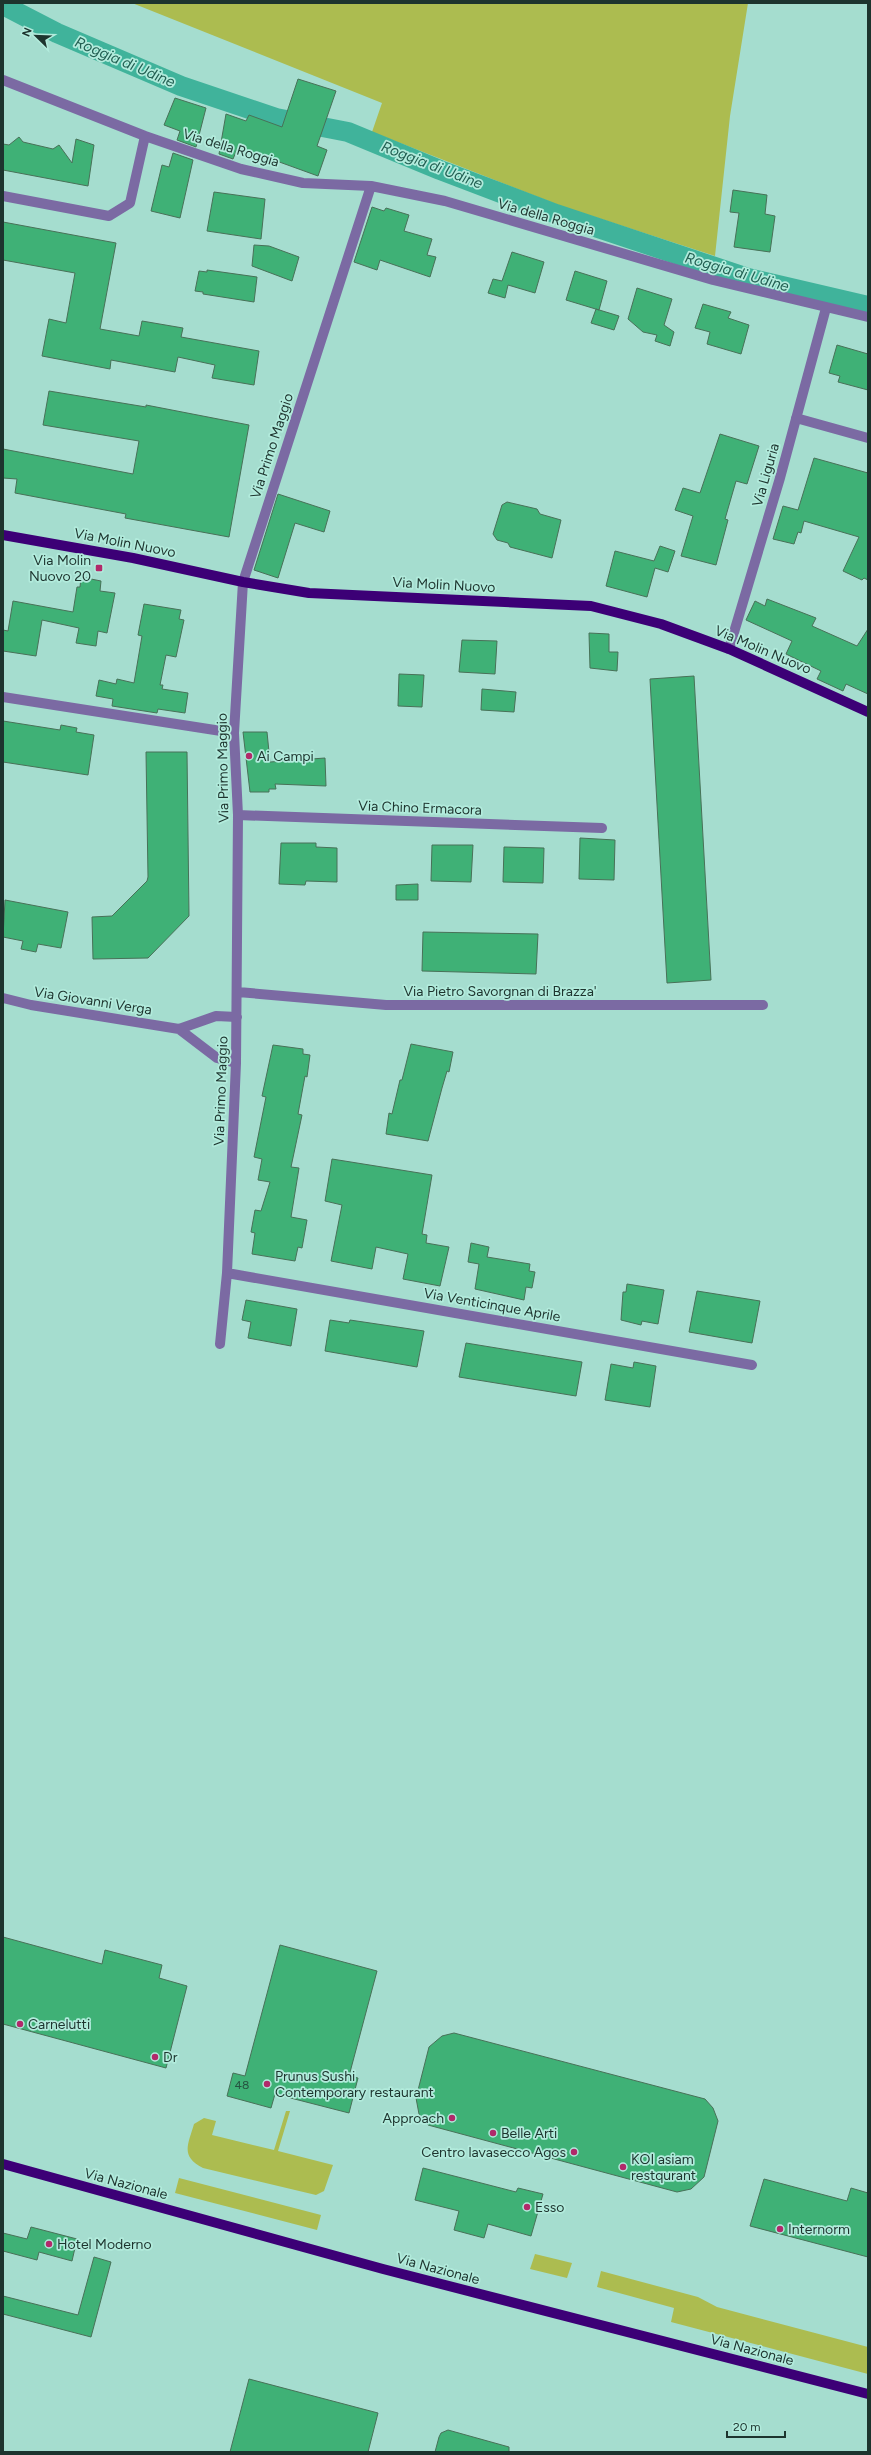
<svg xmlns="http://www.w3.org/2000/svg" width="871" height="2455" font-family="Figtree,sans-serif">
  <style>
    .green { fill: #acbc50 }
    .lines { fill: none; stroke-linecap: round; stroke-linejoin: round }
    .canal { stroke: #40b39b; stroke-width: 20 }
    .building { fill: #3fb176; stroke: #487158 }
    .minor { stroke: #7b6aa3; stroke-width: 10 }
    .major { stroke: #3c0076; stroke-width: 10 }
    .poi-dot { fill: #b1296a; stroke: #b2ebdc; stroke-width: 1.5 }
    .labels { text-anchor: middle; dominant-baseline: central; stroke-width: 3.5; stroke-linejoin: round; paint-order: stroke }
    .number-label { font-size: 12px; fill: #265340 }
    .street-label { font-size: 14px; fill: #1d342e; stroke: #b2ebdc }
    .poi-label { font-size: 14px; fill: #1d342e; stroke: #b2ebdc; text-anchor: start }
    .water-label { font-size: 15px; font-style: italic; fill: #225f52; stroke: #b2ebdc }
  </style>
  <rect width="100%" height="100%" fill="#a5ddcf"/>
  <path class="green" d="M132,3H748L730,116L715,256L561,206L372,132L382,103Z
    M286,2111H290L278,2151L333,2165L324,2191L316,2195L203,2168C180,2156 188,2145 194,2124L204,2118L216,2121L212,2135L274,2150Z
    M179,2178L321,2215L317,2230L175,2193Z
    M535,2254L572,2263L567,2278L530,2269Z
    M601,2271L698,2297L717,2307L868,2347V2374L671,2322L674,2308L597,2287Z"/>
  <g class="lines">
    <path class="canal" d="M3,5L57,33L181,86L276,118L348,132L440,170L556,214L748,278L868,306"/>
  </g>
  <path class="building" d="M298,79L336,91L317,146L327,150L318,176L238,147L233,159L219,154L226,114L246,121L249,115L282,127Z
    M175,98L206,108L196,147L177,140L180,131L164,125Z
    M19,137L23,142L53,149L59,145L72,163L76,139L94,145L88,186L3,170V144L9,145Z
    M173,153L193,160L180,218L151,211L162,165L169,167Z
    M733,190L767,195L765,214L775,216L770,252L734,247L739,213L730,212Z
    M214,192L265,199L261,239L207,231Z
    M372,207L384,211L386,208L409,215L404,231L432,239L427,255L436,257L430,277L380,260L377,270L354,262Z
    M3,222L116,243L100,329L139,336L142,321L183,328L181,337L259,351L254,385L212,378L215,365L178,357L175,372L111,360L110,369L42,356L49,319L66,323L75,273L3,260Z
    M254,245L269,246L299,257L292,281L252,266Z
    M512,252L544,262L535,293L508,285L505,298L488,293L493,279L502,281Z
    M207,270L257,277L254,302L203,294V292L195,291L199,271L207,272Z
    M575,271L607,281L599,310L566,300Z
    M637,288L672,299L664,325L674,332L670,346L655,341L657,335L643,332L628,319Z
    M703,304L731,312L728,318L749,325L741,354L707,344L710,332L695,328Z
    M596,309L619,316L614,330L591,323Z
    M837,345L868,354V390L838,382L840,376L829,373Z
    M49,391L146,407V405L249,425L229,537L125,518L126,514L15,493L17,479L3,478V449L133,474L139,441L43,425Z
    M720,434L759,446L747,484L736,481L725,519L728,520L716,565L681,556L693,516L675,510L683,488L700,493Z
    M814,458L868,473V580L864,578L862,580L843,571L859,537L804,521L801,533L798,532L794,544L773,539L783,506L798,510Z
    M278,494L330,511L324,532L295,523L278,578L254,570Z
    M507,502L537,509L540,514L561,520L552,558L510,547L508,543L497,540L493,534L502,505Z
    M660,546L675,551L668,572L655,568L647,597L606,586L615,551L654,561Z
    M81,577L101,581L100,591L115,593L107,633L98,631L96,646L76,643L79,628L42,620L36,656L3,651V630L8,631L13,601L73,612L77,587H80Z
    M767,599L816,618L812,626L857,646L868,629V694L846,684L843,691L817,679L821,671L786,654L792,641L746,620L755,601L765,606Z
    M144,604L181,610L179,619L184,620L176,657L166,655L160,685H163L162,689L188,693L185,713L158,709L157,713L112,706L113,699L96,696L99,680L116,684L117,679L134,683L142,636L138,635Z
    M589,633L609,634V652H618L617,671L590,668Z
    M462,640L497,641L495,674L459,672Z
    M399,674L424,675L422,707L398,706Z
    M694,676L711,980L667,983L650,679Z
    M482,689L516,692L514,712L481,710Z
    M3,721L60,730L61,725L77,728L76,732L94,735L88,775L3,762Z
    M243,732H267L270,762L325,758L326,786L275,784L276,789H269V792H250Z
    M146,752H187L189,916L148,958L93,959L92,917L112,916L147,881L148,877Z
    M580,838L615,840L614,880L579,879Z
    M281,843H316V847L337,848V882L306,881L305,885L279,884Z
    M432,845H473L471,882L431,881Z
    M504,847L544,848L543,883L503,882Z
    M418,884V900H396V885Z
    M5,900L68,912L61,948L38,944L36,952L21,949L23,941L3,937Z
    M423,932L538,934L536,974L422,971Z
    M411,1044L453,1052L449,1072L447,1071L442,1088L428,1141L386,1134L389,1113L392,1114L400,1080H402Z
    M273,1045L303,1049V1054L310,1055L307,1077L305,1076L298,1114L302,1115L291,1167L299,1168L291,1217L307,1220L302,1248L298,1247L295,1261L252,1254L255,1233L251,1232L255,1210L261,1211L270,1182L258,1180L262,1159L254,1157L266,1097L262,1096Z
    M332,1159L432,1175L422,1234L427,1235L426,1243L449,1247L440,1286L403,1279L408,1254L376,1247L372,1269L331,1261L342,1205L325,1201Z
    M471,1243L489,1247L487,1257L530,1264L529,1271L535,1272L532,1288L526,1287L524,1300L475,1289L479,1264L468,1262Z
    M627,1284L664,1290L658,1324L642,1321L641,1325L621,1320L623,1292H626Z
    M697,1291L760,1301L752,1343L689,1332Z
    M246,1300L297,1309L291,1346L248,1338L251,1322L242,1320Z
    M330,1320L349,1323L350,1320L424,1331L417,1367L325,1351Z
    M466,1343L582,1362L576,1396L459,1377Z
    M634,1362L656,1366L650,1407L605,1400L611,1364L633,1368Z
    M3,1937L102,1964L105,1950L162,1965L159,1978L187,1986L166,2068L3,2024Z
    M280,1945L377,1971L349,2076L358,2078L349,2113L275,2094L271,2108L227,2096L233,2073L245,2076Z
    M454,2033L705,2099L713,2108L718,2121L704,2177L691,2189L677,2192L428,2125L419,2114L416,2098L429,2047L442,2036Z
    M423,2168L516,2192L518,2188L543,2194L531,2236L488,2224L484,2238L454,2230L459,2211L415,2200Z
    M764,2179L847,2201L851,2188L868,2193V2257L750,2226Z
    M31,2227L77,2239L72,2261L39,2252L37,2260L3,2251V2233L27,2239Z
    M94,2257L111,2262L91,2337L3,2314V2296L78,2315Z
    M249,2379L378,2413L368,2452H230Z
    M448,2430L509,2447V2452H435L439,2437L441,2433Z"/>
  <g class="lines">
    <path class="minor" d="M3,80L145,136L241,169L303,183L371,186L445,201L713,280L868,317
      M3,196L109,216L130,203L145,136
      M796,418L868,438
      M729,649L780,478L826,308
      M3,697L234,733
      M238,815L602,828
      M238,992L386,1005H763
      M3,998L31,1005L179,1029L216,1016L237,1017
      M179,1029L217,1058L236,1063
      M227,1273L752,1365
      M220,1344L227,1273L236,1063L238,815L234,733L243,582L371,186"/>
    <path class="major" d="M3,535L133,558L243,582L309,593L591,606L661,624L729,649L868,712
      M3,2164L383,2269L868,2394"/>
  </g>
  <g class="poi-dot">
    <rect x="95" y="564" width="8" height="8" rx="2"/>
    <circle cx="249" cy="756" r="4"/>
    <circle cx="20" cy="2024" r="4"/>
    <circle cx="155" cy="2057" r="4"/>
    <circle cx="267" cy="2084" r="4"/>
    <circle cx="452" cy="2118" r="4"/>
    <circle cx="493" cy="2133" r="4"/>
    <circle cx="574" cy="2152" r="4"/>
    <circle cx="623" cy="2167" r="4"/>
    <circle cx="527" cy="2207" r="4"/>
    <circle cx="780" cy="2229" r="4"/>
    <circle cx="49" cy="2244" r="4"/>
  </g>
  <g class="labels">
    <g class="number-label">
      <text x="242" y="2085">48</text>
    </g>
    <g class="street-label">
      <text transform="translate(231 148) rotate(17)">Via della Roggia</text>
      <text transform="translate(546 217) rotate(16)">Via della Roggia</text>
      <text transform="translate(272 446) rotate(-72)">Via Primo Maggio</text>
      <text transform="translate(766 475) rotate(-74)">Via Liguria</text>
      <text transform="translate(125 543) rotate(11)">Via Molin Nuovo</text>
      <text transform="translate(444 585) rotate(3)">Via Molin Nuovo</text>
      <text transform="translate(763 650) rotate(23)">Via Molin Nuovo</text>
      <text transform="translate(223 768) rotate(-91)">Via Primo Maggio</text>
      <text transform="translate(420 808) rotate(2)">Via Chino Ermacora</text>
      <text x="500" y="991">Via Pietro Savorgnan di Brazza'</text>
      <text transform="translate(93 1001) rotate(9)">Via Giovanni Verga</text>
      <text transform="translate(221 1091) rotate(-88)">Via Primo Maggio</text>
      <text transform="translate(492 1305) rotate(10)">Via Venticinque Aprile</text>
      <text transform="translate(126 2184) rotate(15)">Via Nazionale</text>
      <text transform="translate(438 2269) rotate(15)">Via Nazionale</text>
      <text transform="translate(752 2350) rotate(15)">Via Nazionale</text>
    </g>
    <g class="poi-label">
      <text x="91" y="560" text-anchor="end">Via Molin<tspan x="91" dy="16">Nuovo 20</tspan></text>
      <text x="257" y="756">Ai Campi</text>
      <text x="28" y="2024">Carnelutti</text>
      <text x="163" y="2057">Dr</text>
      <text x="275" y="2076">Prunus Sushi<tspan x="275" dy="16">Contemporary restaurant</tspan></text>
      <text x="444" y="2118" text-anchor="end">Approach</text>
      <text x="501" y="2133">Belle Arti</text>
      <text x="566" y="2152" text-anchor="end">Centro lavasecco Agos</text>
      <text x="631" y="2159">KOI asiam<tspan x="631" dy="16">restqurant</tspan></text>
      <text x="535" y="2207">Esso</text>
      <text x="788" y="2229">Internorm</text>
      <text x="57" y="2244">Hotel Moderno</text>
    </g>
    <g class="water-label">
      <text transform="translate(125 62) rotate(23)">Roggia di Udine</text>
      <text transform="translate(432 165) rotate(21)">Roggia di Udine</text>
      <text transform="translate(737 272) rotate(16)">Roggia di Udine</text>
    </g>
  </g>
  <rect width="871" height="2455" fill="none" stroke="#1d342e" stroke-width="8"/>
  <g transform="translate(36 36) rotate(293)" stroke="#b2ebdc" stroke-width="3" paint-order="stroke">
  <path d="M0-3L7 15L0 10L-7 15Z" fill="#1d342e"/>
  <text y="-6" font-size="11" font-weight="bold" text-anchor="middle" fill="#1d342e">N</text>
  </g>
  <path d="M727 2431v6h58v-6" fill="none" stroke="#1d342e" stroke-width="2"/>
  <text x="733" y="2431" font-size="12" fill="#1d342e" stroke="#b2ebdc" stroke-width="3" paint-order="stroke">20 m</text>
</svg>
